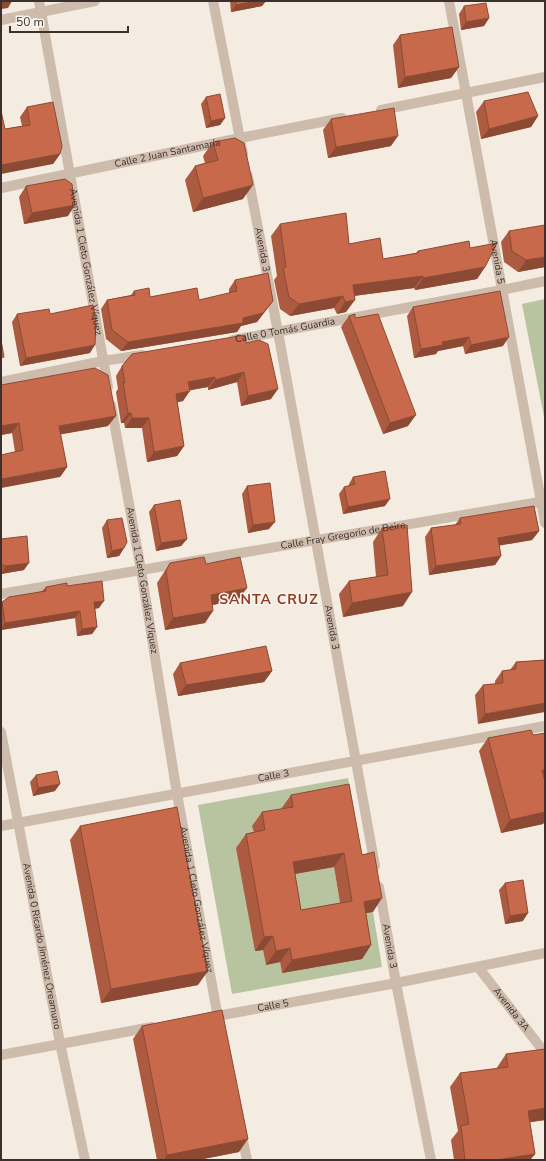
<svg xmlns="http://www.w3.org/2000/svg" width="546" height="1161" font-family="'Nunito Sans',sans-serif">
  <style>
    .green { fill: #b8c4a0 }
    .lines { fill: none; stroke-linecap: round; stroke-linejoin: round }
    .minor { stroke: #cdbbac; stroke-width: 10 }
    .wall { fill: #ac5a40; fill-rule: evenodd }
    .shaded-wall { fill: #8c4a34 }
    .building { fill: #c8694b; stroke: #8c4a34; fill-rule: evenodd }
    .labels { text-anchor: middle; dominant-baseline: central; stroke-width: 3; stroke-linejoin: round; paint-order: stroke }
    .street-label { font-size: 10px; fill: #3b302b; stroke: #fbf5ee }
    .district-label { font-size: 14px; font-weight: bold; letter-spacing: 1px; fill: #8c3b22; stroke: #fbf5ee }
  </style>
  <rect width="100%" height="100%" fill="#f4ebe1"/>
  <path class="green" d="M545,299V422L522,304Z
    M348,778L364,866L281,809L256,844L263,950L266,965L280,962L282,973L354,915L373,912L382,967L232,994L198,805Z
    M334,867L342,915L291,924L283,876Z"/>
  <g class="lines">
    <g class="minor">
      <path id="s1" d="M39,1L108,387"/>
      <path d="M213,1L243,154"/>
      <path id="s2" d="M449,1L545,523"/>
      <path d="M1,20L95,1"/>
      <path d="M381,110L545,77"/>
      <path id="s3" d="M248,176L278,332L375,866"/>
      <path id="s4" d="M1,188L240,138L342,118"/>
      <path id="s5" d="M233,340L502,290L545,281"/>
      <path d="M1,382L103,361L142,355"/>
      <path id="s6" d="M111,405L141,570L177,794L219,1023"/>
      <path id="s7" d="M1,594L545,501"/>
      <path id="s8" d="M1,732L60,1043L85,1160"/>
      <path id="s9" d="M1,826L545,726"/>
      <path id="s10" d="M379,887L396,983L431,1160"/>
      <path id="s11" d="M478,967L545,1053"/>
      <path id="s12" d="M212,1017L396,983L545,953"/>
      <path d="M1,1055L152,1027"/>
      <path d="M241,1131L247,1160"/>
    </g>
  </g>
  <path class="wall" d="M230,1H266L262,6L231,12Z
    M464,6L489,18L484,26L461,30L459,14Z
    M400,35L459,67L451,78L398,88L393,45Z
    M206,97L225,118L220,125L206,128L201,104Z
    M484,101L538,116L531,127L481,139L476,112Z
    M27,107L60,154L53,164L5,129L22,126L20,117Z
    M331,119L391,146L328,158L323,130Z
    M213,142L243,199L193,212L185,180L195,166L205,163L203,156Z
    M26,186L68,216L24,224L19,197Z
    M280,224L349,244L383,259L416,253L418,251L470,248L485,267L477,279L415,290L414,288L354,296L346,312L337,314L334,308L290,316L280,309L274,280L277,276L271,236Z
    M509,231L545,267L518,272L504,262L501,242Z
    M235,280L267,309L257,322L241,326L237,332L121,351L106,339L101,309L107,300L131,295L134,291L150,297L199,300L229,293V289Z
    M413,307L503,346L465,354L463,346L438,351L436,354L414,358L407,316Z
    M17,314H50L90,353L20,366L12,322Z
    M349,316L355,318L408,426L383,434L341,327Z
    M246,343L271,399L241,406L237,382L208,390V387L189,390L183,401L177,402L184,446L177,456L147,462L142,428H125L124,423H121L116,392L118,389L116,376L122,366Z
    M1,385L108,426L60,434L67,467L60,477L15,452L12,433L1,435Z
    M353,477L385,506L343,514L339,494L344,487L349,486V484Z
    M247,486L269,529L248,533L242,494Z
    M154,505L187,539L181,546L156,551L149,512Z
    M460,518L539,531L532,540L499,545L501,556L495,565L429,575L425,537L431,528L455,525Z
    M107,520L124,548L119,556L107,558L102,528Z
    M382,528L403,606L343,617L339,594L349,581L376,577L373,542Z
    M1,539L24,570L1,574Z
    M170,563L206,564L238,600L212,605L205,623L165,630L157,583Z
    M67,586L99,608L95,609L97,627L92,634L77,636L75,618L1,630V603L2,602L42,591L46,587Z
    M545,660L478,724L475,695L483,685L495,684V681L502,671L510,670L516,662Z
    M180,663L272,671L264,682L178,696L173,674Z
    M533,735L543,824L501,833L479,751L488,738Z
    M36,775L55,791L33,796L30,782Z
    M291,795L362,855L373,912L366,913L371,945L362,959L282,973L280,962L266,965L263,950L255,951L236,848L246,834L254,832L252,826L262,812L281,809ZM334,867L340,903L301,910L295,874Z
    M80,826L198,985L101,1003L70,840Z
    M505,883L523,921L505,924L499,890Z
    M142,1026L239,1152L198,1160H157L133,1039Z
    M545,1049V1120L530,1122L535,1154L530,1160H454L451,1140L458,1131L450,1087L460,1073L496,1069L506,1054Z"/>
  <path class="shaded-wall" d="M1,1H12L8,8L1,9Z
    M256,1H266L262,6L231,12L236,5Z
    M489,18L484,26L461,30L466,22Z
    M459,67L451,78L398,88L405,77Z
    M538,116L531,127L481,139L489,129Z
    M225,118L220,125L206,128L211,121Z
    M398,136L391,146L328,158L336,147Z
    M60,154L53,164L1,174V165Z
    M253,185L243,199L193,212L203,198Z
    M75,205L68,216L24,224L32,213Z
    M545,257V267L518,272L526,260Z
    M485,267L477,279L415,290L423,278Z
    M423,276L414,288L345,297L353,285Z
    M343,296L334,308L290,316L299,304Z
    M355,300L346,312L337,314L345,302Z
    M273,301L257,322L241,326L237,332L121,351L128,342L243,318Z
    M469,337L463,346L438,351L436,354L414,358L421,349L442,342Z
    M509,337L503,346L465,354L471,345Z
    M95,345L90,353L20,366L26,358Z
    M244,372L237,382L208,390L215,380Z
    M215,377L208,387L181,392L188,382Z
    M278,389L271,399L241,406L248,396Z
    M190,391L183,401L169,404L176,394Z
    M128,413H131L124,423H121Z
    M416,415L408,426L383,434L390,423Z
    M116,416L108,426L52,436L59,426Z
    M132,418H149L142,428H125Z
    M19,423L12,433L1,435V426Z
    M184,446L177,456L147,462L154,452Z
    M67,467L60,477L1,488V479Z
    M390,499L385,506L343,514L348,507Z
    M275,522L269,529L248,533L253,525Z
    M539,531L532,540L492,547L498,538Z
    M187,539L181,546L156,551L161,543Z
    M124,548L119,556L107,558L112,551Z
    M501,556L495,565L429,575L436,566Z
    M29,563L24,570L1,574L6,566Z
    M247,588L238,600L202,607L211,595Z
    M412,592L403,606L343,617L352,603Z
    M104,601L99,608L89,609L94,602Z
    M80,611L75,618L1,630V629L5,623Z
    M213,611L205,623L165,630L173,618Z
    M97,627L92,634L77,636L82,629Z
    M272,671L264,682L178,696L186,685Z
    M545,703V712L478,724L485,714Z
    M542,770H545V781Z
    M60,784L55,791L33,796L38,788Z
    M545,812V822L543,824L501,833L510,820Z
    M344,853L334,867L283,876L293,862Z
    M382,898L373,912L354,915L364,902Z
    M528,913L523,921L505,924L510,916Z
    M273,936L263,950L255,951L264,937Z
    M371,945L362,959L282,973L292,960Z
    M290,948L280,962L266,965L276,951Z
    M208,971L198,985L101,1003L111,989Z
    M545,1108V1120L518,1124L528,1111Z
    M248,1139L239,1152L198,1160H164L167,1155Z
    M535,1154L530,1160H496Z"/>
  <path class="building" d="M236,1H256L236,5Z
    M486,3L489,18L466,22L464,6Z
    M452,27L459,67L405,77L400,35Z
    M528,92L538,116L489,129L484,101Z
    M220,94L225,118L211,121L206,97Z
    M53,102L62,146L60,154L1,165V111L5,129L30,125L27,107Z
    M394,108L398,136L336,147L331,119Z
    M235,138L244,143L253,185L203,198L195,166L218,160L213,142Z
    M65,179L72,184L75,205L32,213L26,186Z
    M346,213L349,244L380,238L383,259L418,253V251L469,241L470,248L497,243L485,267L423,278V276L353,285L355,300L345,302L343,296L299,304L289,297L283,268L286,267L280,224Z
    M545,225V257L526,260L512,251L509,231Z
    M268,273L273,301L263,313L243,318V323L128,342L112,330L107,300L135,295L134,291L149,288L150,297L197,288L199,300L237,291L235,280Z
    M500,291L509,337L471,345L469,337L442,342L443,345L421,349L413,307Z
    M93,305L96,321L95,345L26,358L17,314L49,309L50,314Z
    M355,314V318L378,314L416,415L390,423L349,316Z
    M245,335L246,343L259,340L268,344L278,389L248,396L244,372L215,380V377L188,382L190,391L176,394L184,446L154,452L149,418H132L131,413H128L123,382L125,383L122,366L132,354Z
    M1,340L4,357L1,358Z
    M95,368L108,375L116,416L59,426L67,467L1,479V455L23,450L19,423L1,426V385Z
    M385,471L390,499L348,507L344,487L355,484L353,477Z
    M270,483L275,522L253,525L247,486Z
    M180,500L187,539L161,543L154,505Z
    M534,506L539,531L498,538L501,556L436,566L431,528L461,524L460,518Z
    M122,518L127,542L124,548L112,551L107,520Z
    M407,525L412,592L352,603L349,581L388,575L382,528Z
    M27,536L29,563L6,566L1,564V539Z
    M204,557L206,564L240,557L247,588L211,595L213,611L173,618L166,571L170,563Z
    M102,581L104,601L94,602L97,627L82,629L80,611L5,623L2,602L9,597L46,591V587L67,583V586Z
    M266,646L272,671L186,685L180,663Z
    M545,660V703L485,714L483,685L503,683L502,671L516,669V662Z
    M531,730L533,735L545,733V770H542L545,782V812L510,820L488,738Z
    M57,771L60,784L38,788L36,775Z
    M349,784L362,855L374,852L382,898L364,902L371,945L292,960L290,948L276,951L273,936L264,937L246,834L265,830L262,812L293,807L291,795ZM344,853L352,901L301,910L293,862Z
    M177,807L208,971L111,989L80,826Z
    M523,880L528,913L510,916L505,883Z
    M222,1010L248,1139L167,1155L142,1026Z
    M545,1049V1108L528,1111L535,1154L496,1160H465L461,1126L469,1124L460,1073L508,1067L506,1054Z"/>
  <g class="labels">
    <g class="street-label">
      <text stroke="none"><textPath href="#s4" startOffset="170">Calle 2 Juan Santamaría</textPath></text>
      <text stroke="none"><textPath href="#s3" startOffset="75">Avenida 3</textPath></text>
      <text stroke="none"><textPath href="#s1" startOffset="265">Avenida 1 Cleto González Víquez</textPath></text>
      <text stroke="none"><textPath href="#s2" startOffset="265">Avenida 5</textPath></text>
      <text stroke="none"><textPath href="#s5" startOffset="53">Calle 0 Tomás Guardia</textPath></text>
      <text stroke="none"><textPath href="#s7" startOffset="347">Calle Fray Gregorio de Beire</textPath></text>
      <text stroke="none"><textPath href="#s6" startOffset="178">Avenida 1 Cleto González Víquez</textPath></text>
      <text stroke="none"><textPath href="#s3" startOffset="459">Avenida 3</textPath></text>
      <text stroke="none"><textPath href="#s9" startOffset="277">Calle 3</textPath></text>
      <text stroke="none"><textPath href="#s6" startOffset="502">Avenida 1 Cleto González Víquez</textPath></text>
      <text stroke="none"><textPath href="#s8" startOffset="218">Avenida 0 Ricardo Jiménez Oreamuno</textPath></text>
      <text stroke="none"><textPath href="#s10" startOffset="60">Avenida 3</textPath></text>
      <text stroke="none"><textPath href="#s12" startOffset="62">Calle 5</textPath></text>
      <text stroke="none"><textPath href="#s11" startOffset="54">Avenida 3A</textPath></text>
    </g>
    <g class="district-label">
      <text x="269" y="599">SANTA CRUZ</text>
    </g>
  </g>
  <rect width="546" height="1161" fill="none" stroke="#3b302b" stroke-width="4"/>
  <path d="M10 26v6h118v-6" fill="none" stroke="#3b302b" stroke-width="2"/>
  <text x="16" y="26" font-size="12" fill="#3b302b" stroke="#fbf5ee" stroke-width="3" paint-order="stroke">50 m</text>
</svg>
